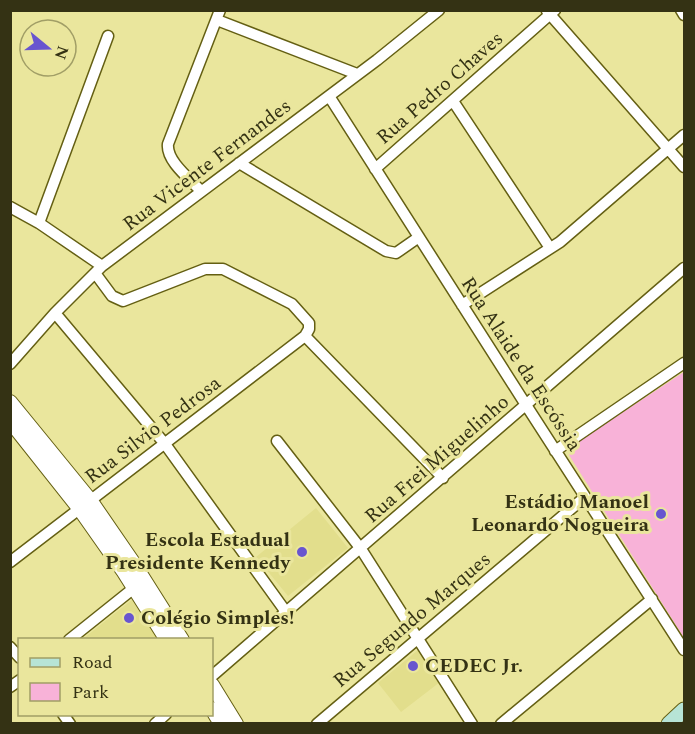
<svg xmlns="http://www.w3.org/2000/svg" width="695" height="734" font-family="Spectral,serif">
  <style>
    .built { fill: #e2de8c }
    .green { fill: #f8b2d8 }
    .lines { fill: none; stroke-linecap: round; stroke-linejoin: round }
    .minor-casing { stroke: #645f13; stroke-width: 13 }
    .tertiary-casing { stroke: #645f13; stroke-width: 16 }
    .secondary-casing { stroke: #645f13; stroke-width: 17 }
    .minor { stroke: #fff; stroke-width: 10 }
    .tertiary { stroke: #fff; stroke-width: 14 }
    .secondary { stroke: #b7e4d6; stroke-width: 15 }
    .poi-dot { fill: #6855cf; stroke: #eae69d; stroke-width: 2 }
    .labels { text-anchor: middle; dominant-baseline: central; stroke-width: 6; stroke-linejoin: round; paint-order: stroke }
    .street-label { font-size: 20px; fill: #343214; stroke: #eae69d }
    .poi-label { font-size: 20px; font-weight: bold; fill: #343214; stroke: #eae69d; text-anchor: end }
  </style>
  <rect width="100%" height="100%" fill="#eae69d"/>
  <path class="built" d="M316,508L348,548L288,596L256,557Z
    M134,598L162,639L86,640L84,638Z
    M418,650L440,682L401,712L378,683Z"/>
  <path class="green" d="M684,372V638L569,455V450L573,445Z"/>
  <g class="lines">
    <defs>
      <path id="minor" d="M681,10L684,15
        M547,11L684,167
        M217,20L357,74
        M329,96L526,405L684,650
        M453,101L550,248
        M239,163L386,251L396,253L419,237
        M375,169L555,10
        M201,191C190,179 166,161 168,144L220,10
        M10,207L39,223L102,266
        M39,223L108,36
        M462,305L560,242L684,135
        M55,313L165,444L286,612
        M305,336L443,478
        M10,364L55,313L102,266L377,60L439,10
        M277,441L361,549L472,724
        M555,451L684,363
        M10,562L305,336L309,329V323L292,304L223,269H205L123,301L112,296L95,273
        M69,640L134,588
        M10,647L20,658
        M212,676L684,268
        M10,687L20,680
        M63,714L70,724
        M155,724L166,714
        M317,724L585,497
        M501,724L652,599"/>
      <path id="tertiary" d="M10,402L90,500L134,564L182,640
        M10,421L79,508L124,572L167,640
        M212,685L236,724
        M212,709L221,724"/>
      <path id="secondary" d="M669,724L684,710"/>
    </defs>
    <use href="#minor" class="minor-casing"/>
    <use href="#tertiary" class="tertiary-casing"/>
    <use href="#secondary" class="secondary-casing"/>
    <use href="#minor" class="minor"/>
    <use href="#tertiary" class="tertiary"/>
    <use href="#secondary" class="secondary"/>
  </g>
  <g class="poi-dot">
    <circle cx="661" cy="514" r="6"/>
    <circle cx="302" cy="552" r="6"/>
    <circle cx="129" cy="618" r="6"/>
    <circle cx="413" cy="666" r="6"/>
  </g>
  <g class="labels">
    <g class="street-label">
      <text transform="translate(440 88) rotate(-41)">Rua Pedro Chaves</text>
      <text transform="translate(207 165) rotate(-37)">Rua Vicente Fernandes</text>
      <text transform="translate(521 364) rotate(57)">Rua Alaide da Escóssia</text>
      <text transform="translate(153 430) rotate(-37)">Rua Silvio Pedrosa</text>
      <text transform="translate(437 459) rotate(-41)">Rua Frei Miguelinho</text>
      <text transform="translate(412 620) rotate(-40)">Rua Segundo Marques</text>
    </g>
    <g class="poi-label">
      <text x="649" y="502">Estádio Manoel<tspan x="649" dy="23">Leonardo Nogueira</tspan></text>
      <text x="290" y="540">Escola Estadual<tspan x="290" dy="23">Presidente Kennedy</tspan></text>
      <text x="141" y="618" text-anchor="start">Colégio Simples!</text>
      <text x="425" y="666" text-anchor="start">CEDEC Jr.</text>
    </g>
  </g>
  <rect width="695" height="734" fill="none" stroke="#343214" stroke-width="24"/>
  <rect x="18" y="638" width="195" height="78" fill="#eae69d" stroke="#a19e66" stroke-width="1.5"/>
  <rect x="30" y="658" width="30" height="9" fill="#b7e4d6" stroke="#a19e66" stroke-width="1.5"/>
  <text x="72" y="668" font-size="18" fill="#343214">Road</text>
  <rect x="30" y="683" width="30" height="18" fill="#f8b2d8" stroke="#a19e66" stroke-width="1.5"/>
  <text x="72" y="698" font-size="18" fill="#343214">Park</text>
  <g transform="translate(48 48) rotate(109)"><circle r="28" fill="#eae69d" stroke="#a19e66" stroke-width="1.5"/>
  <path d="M0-4.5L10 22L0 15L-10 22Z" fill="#6855cf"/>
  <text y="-9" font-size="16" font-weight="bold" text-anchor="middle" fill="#343214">N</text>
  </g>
</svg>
